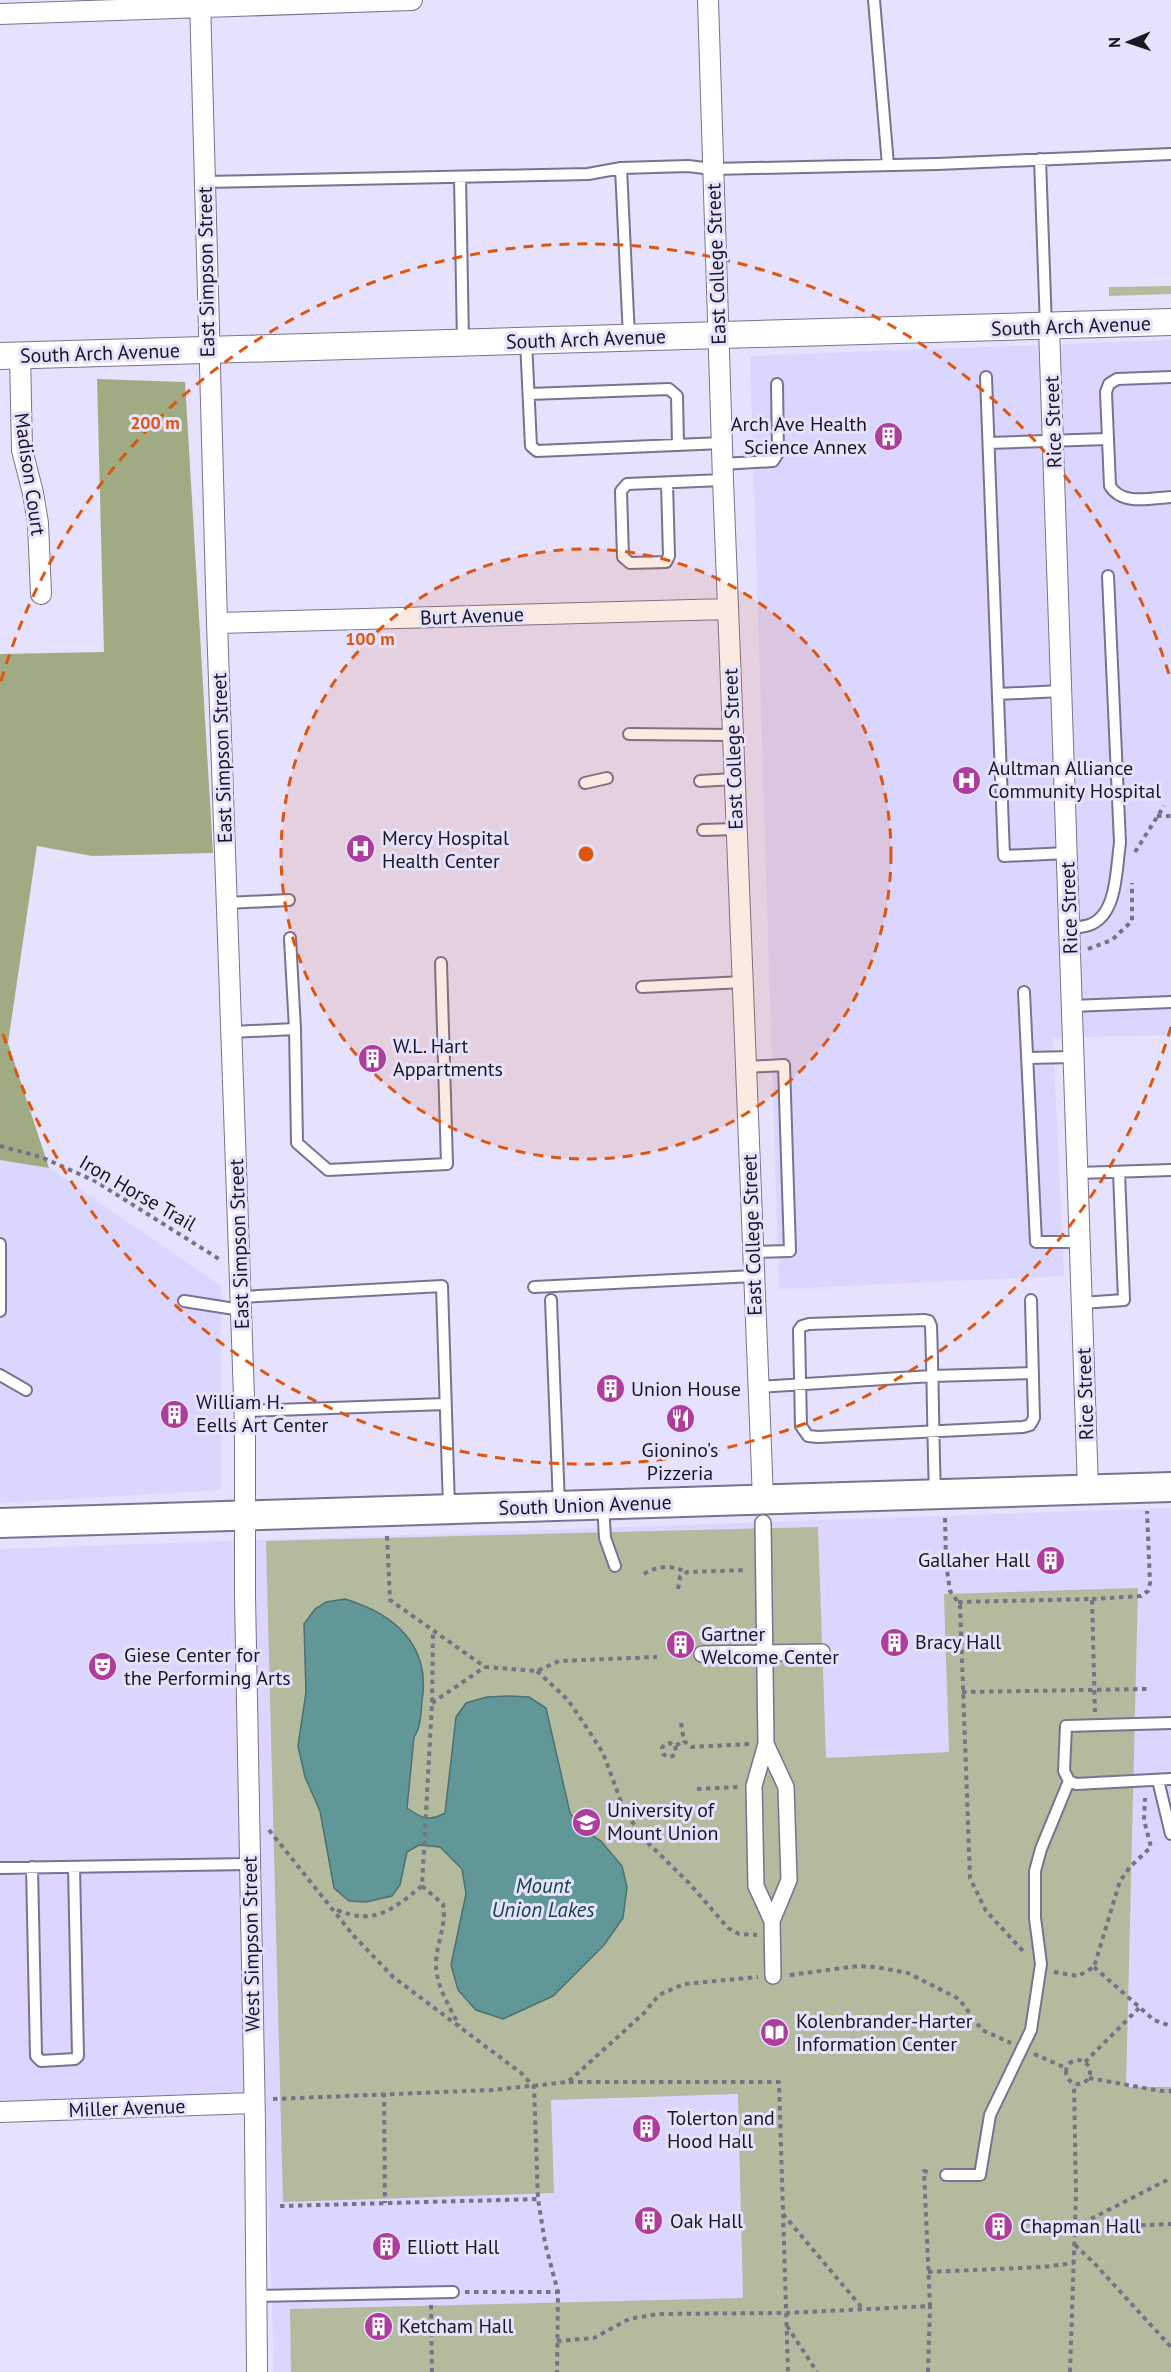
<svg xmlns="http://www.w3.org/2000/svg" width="1171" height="2372" font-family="'PT Sans',sans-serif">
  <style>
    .built { fill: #dbd6fe }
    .green { fill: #b3ba9d }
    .forest { fill: #a1ab83 }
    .water { fill: #629797; stroke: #4c7174; stroke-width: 1.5 }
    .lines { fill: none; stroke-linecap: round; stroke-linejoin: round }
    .service-casing { stroke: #777390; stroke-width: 14 }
    .pedestrian-casing { stroke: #777390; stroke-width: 18 }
    .minor-casing { stroke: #777390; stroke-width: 22 }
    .tertiary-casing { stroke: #777390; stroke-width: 28 }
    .secondary-casing { stroke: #777390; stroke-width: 32 }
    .path { stroke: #767386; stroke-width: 4; stroke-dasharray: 4.5 4.5; stroke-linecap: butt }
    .service { stroke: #fff; stroke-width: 10 }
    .pedestrian { stroke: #fff; stroke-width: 15 }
    .minor { stroke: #fff; stroke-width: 20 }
    .tertiary { stroke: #fff; stroke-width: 26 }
    .secondary { stroke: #fff; stroke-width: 28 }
    .ring { fill: none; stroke: #de560d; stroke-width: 3; stroke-dasharray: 10 8 }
    .labels { text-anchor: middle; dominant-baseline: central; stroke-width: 6; stroke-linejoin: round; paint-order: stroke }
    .street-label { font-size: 20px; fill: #181722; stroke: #e6e2fd }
    .poi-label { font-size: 20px; fill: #181722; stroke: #e6e2fd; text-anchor: start }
    .water-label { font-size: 21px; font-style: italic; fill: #144546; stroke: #e6e2fd }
    .centre { fill: #de560d; stroke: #e6e2fd; stroke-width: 3 }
    .ring-label { font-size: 18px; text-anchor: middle; font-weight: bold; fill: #de560d; stroke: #e6e2fd; stroke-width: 6; stroke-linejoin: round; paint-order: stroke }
  </style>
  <rect width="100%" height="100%" fill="#e6e2fd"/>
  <path class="built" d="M1171,340V1035L1053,1038L1064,1276L779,1289L750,356Z
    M0,1160L49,1168L221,1286V1490L0,1503Z
    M1171,1508V2372H274L265,2096L0,2103V1549Z"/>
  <path class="green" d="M1171,286V294L1109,296V287Z
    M818,1527L826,1758L949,1752L944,1594L1138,1588L1126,2087H1171V2372H291L290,2309L743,2298L738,2094L551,2100L554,2193L283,2202L266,1541Z"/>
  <path class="forest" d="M97,379L185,382L213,853L92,856L37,846L8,1043L49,1168L0,1160V654L104,652Z"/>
  <path class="water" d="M345,1599C395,1614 431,1646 422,1701C421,1713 421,1727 414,1737L407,1808C421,1818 429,1822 445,1813L456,1717L466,1703L487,1697L509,1696L529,1697L546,1708L570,1813L581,1828L601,1841L622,1866L627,1887L623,1918L604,1945L553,1996L503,2019L476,2010L458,1990L451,1965L466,1894L462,1869L440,1847L419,1845L407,1852L400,1885L392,1896L366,1902L349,1901L334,1888L320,1811L305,1777L298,1746L306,1692L304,1624L315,1609L326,1602Z"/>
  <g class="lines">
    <defs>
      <path id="service" d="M874,0L888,165
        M1040,159L1046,327
        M460,177L463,342
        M204,182L588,174L621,168
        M629,337L621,168L688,166L713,169L937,164L1171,154
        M526,341L531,446L537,451L722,443
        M986,377L1004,856L1067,853
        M1171,377L1117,379L1109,384L1106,392L1110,486C1122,506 1151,498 1171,497
        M529,394L669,389L677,396L678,445
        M989,443L1107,439
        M722,464L773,461L778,453L777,384
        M667,483L669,556L666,562L630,563L623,557L621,491L627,484L723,480
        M998,694L1061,691
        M629,734L733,735
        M700,781L734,779
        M585,783L607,778
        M703,830L737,829
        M227,903L289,900
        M1069,929C1076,927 1083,927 1089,925C1118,915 1116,868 1120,843L1108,576
        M642,987L743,982
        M1024,992L1036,1242H1080
        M1072,1006L1171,1002
        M295,1029L297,1143L328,1170L447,1164L441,963
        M232,1032L295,1029L290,938
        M1027,1058L1073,1057
        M746,1067L784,1065L790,1251L753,1252
        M1078,1173L1171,1170
        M0,1244V1311
        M534,1287L754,1276
        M241,1297L442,1286L449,1507
        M551,1300L559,1505
        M184,1301L241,1310
        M1082,1303L1124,1300L1119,1172
        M0,1375L26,1390
        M758,1387L932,1376L1033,1373
        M244,1411L445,1404
        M935,1493C933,1437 933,1381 931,1326L929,1321L925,1320L809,1324L802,1326L799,1330L801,1426L808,1436L818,1437L1023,1427L1030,1425L1034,1418L1031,1300
        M603,1505L605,1538L615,1566
        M1171,1723L1066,1726L1064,1771L1069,1781L1076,1784L1171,1779
        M1158,1780L1171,1834
        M32,1867L36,2056L41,2061L75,2059L78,2056L74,1867
        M0,1868L249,1864
        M946,2175H980L990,2115L1031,2030L1041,1964L1035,1918V1871L1041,1849L1069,1781
        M256,2296L453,2292"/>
      <path id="pedestrian" d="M763,1523L766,1744L754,1786L756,1886L772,1921L773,1976
        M702,1654L822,1652
        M766,1744L786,1787L789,1880L772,1921"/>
      <path id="minor" d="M200,0L217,623L245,1426V1596L255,2123L257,2372
        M708,0L723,480L763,1499
        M0,14L412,0
        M1049,327L1088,1489
        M20,355L22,450L33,493L38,523L41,594
        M217,623L728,609
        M0,2112L253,2103"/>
      <path id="tertiary" d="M0,356L1171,322"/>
      <path id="secondary" d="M0,1523L1171,1487"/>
    </defs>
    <use href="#service" class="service-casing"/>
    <use href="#pedestrian" class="pedestrian-casing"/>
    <use href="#minor" class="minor-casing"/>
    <use href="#tertiary" class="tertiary-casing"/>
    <use href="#secondary" class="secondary-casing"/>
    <path class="path" d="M1157,816H1171
      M1135,852L1164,806
      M1088,949L1112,940L1132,921V883
      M0,1146L41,1157L95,1181L219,1259
      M945,1518L946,1563L950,1591L960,1605L970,1878L986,1911L1023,1951
      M387,1536L390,1600L485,1667L537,1671L559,1661L657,1657
      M644,1574C659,1565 671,1565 686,1572
      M678,1589L680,1577L687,1572L747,1570
      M1092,1599L1141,1596L1148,1591L1150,1583L1147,1511
      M958,1602L1092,1599L1095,1712
      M537,1671L568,1700L587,1728L603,1753L623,1807L642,1837L689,1883L728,1928L739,1934L757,1935
      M962,1692L1149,1689
      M432,1703L485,1667
      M681,1723L684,1741L691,1747L750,1744
      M675,1746L676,1751L673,1756L668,1757L663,1754L662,1748L665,1744L670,1743L675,1746L684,1741
      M697,1789L738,1787
      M269,1830L353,1935L393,1977L521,2073L534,2087L538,2199L545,2243L558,2292L557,2372
      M422,1886L443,1904C447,1925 436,1944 436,1964C436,1986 450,2007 459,2026
      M337,1910C375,1926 393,1909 422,1886L432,1703L433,1633
      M1094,1967L1154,2020L1171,2026
      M1054,1972L1078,1976L1094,1967L1120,1881L1130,1867L1151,1847L1144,1820L1145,1798
      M790,1975L858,1966L875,1967L908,1973L959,1999L982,2030L1011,2043
      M1034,2054L1066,2068
      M1066 2072a12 12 0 1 1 24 0a12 12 0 1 1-24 0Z
      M1085,2062L1139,2008
      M1089,2078L1161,2091H1171
      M569,2082H779L788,2372
      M384,2093L385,2203
      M273,2099L492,2090L568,2082L644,2013L659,1995L684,1984L758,1977
      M280,2206L538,2199
      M783,2214L863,2309
      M1075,2227L1171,2178
      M1078,2228L1171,2224
      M1075,2245L1094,2263L1171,2347
      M928,2272L1043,2267L1074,2263
      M465,2292H558
      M431,2305L432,2372
      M787,2326L817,2372
      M557,2341L594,2338L629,2319L658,2314L786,2313L930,2306L924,2171L932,2173
      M928,2372L930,2306
      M1070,2372L1076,2193L1074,2084"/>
    <use href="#service" class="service"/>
    <use href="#pedestrian" class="pedestrian"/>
    <use href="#minor" class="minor"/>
    <use href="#tertiary" class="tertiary"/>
    <use href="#secondary" class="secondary"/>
  </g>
  <circle cx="586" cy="854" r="305" fill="#de560d" fill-opacity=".12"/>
  <g class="ring">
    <circle cx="586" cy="854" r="305"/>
    <path d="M1171 1027A610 610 0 0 1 1 1027M1 681A610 610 0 0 1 1171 681"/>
  </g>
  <defs>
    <symbol id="building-disc" viewBox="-11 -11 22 22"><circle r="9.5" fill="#ae3e9b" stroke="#e6e2fd"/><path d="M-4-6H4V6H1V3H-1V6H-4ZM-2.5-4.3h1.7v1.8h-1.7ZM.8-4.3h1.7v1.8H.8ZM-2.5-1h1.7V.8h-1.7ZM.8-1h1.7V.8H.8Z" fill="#fff"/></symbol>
    <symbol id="hospital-disc" viewBox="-11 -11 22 22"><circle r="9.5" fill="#ae3e9b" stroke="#e6e2fd"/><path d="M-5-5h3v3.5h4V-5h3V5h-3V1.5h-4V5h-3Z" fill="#fff"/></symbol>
    <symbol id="restaurant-disc" viewBox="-11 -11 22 22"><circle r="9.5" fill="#ae3e9b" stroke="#e6e2fd"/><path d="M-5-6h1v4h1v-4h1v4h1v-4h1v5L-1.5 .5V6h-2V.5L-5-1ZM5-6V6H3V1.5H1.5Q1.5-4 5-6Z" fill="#fff"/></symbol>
    <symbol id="theatre-disc" viewBox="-11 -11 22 22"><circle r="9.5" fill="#ae3e9b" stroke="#e6e2fd"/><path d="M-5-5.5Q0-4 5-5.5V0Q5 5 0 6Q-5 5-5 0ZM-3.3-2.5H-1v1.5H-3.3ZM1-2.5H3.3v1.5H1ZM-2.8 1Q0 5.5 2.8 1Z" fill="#fff"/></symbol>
    <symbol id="university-disc" viewBox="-11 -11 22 22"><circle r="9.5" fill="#ae3e9b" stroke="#e6e2fd"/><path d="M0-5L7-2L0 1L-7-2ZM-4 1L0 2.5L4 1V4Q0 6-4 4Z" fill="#fff"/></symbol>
    <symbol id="library-disc" viewBox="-11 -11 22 22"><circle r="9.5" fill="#ae3e9b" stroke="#e6e2fd"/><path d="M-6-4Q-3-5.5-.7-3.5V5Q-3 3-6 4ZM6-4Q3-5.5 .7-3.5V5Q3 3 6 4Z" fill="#fff"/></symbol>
  </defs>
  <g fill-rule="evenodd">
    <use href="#building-disc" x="872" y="420" width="33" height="33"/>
    <use href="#hospital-disc" x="950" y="764" width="33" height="33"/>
    <use href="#hospital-disc" x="344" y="832" width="33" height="33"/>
    <use href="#building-disc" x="356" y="1042" width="33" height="33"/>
    <use href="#building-disc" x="594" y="1372" width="33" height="33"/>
    <use href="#building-disc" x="158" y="1398" width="33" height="33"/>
    <use href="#restaurant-disc" x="664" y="1402" width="33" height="33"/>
    <use href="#building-disc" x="1034" y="1544" width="33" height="33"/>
    <use href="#building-disc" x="878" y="1626" width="33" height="33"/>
    <use href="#building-disc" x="664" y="1628" width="33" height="33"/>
    <use href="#theatre-disc" x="86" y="1650" width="33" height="33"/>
    <use href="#university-disc" x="570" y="1806" width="33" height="33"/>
    <use href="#library-disc" x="758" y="2016" width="33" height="33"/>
    <use href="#building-disc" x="630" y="2112" width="33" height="33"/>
    <use href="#building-disc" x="632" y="2204" width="33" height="33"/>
    <use href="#building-disc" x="982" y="2210" width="33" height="33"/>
    <use href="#building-disc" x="370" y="2230" width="33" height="33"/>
    <use href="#building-disc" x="362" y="2310" width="33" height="33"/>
  </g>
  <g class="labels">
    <g class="street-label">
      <text transform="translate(716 264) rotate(-92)">East College Street</text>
      <text transform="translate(206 272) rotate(-91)">East Simpson Street</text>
      <text transform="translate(1071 326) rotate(-2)">South Arch Avenue</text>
      <text transform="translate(586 339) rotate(-2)">South Arch Avenue</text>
      <text transform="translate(100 353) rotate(-2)">South Arch Avenue</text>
      <text transform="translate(1053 422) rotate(-92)">Rice Street</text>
      <text transform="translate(30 474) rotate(82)">Madison Court</text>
      <text transform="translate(472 616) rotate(-2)">Burt Avenue</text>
      <text transform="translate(733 749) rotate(-92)">East College Street</text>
      <text transform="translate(222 758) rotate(-92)">East Simpson Street</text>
      <text transform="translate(1069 908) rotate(-92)">Rice Street</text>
      <text transform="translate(138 1193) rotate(30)">Iron Horse Trail</text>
      <text transform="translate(752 1235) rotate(-92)">East College Street</text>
      <text transform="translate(239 1244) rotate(-92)">East Simpson Street</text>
      <text transform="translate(1085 1394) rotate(-92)">Rice Street</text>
      <text transform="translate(585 1505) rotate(-2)">South Union Avenue</text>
      <text transform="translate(251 1944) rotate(-91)">West Simpson Street</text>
      <text transform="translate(127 2108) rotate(-2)">Miller Avenue</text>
    </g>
    <g class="poi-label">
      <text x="867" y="424" text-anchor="end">Arch Ave Health<tspan x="867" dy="23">Science Annex</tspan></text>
      <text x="988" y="768">Aultman Alliance<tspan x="988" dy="23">Community Hospital</tspan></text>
      <text x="382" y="838">Mercy Hospital<tspan x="382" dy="23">Health Center</tspan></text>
      <text x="393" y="1046">W.L. Hart<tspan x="393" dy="23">Appartments</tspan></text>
      <text x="631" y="1389">Union House</text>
      <text x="196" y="1402">William H.<tspan x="196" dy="23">Eells Art Center</tspan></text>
      <text x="680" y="1450" text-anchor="middle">Gionino's<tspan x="680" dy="23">Pizzeria</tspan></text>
      <text x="1030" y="1560" text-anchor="end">Gallaher Hall</text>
      <text x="701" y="1634">Gartner<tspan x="701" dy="23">Welcome Center</tspan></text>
      <text x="915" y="1642">Bracy Hall</text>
      <text x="124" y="1655">Giese Center for<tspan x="124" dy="23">the Performing Arts</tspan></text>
      <text x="607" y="1810">University of<tspan x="607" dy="23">Mount Union</tspan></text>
      <text x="796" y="2021">Kolenbrander-Harter<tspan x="796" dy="23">Information Center</tspan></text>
      <text x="667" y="2118">Tolerton and<tspan x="667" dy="23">Hood Hall</tspan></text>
      <text x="670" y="2221">Oak Hall</text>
      <text x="1020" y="2226">Chapman Hall</text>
      <text x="407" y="2247">Elliott Hall</text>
      <text x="399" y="2326">Ketcham Hall</text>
    </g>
    <g class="water-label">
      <text x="543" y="1885">Mount<tspan x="543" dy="24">Union Lakes</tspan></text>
    </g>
  </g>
  <circle cx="586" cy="854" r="9" class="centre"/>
  <g class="ring-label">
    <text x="155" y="429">200 m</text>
    <text x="370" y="645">100 m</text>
  </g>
  <g transform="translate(1129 42) rotate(268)" stroke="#e6e2fd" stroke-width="4.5" paint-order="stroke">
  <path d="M0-4.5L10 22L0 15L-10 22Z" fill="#181722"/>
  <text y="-9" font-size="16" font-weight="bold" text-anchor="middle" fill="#181722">N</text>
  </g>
</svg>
